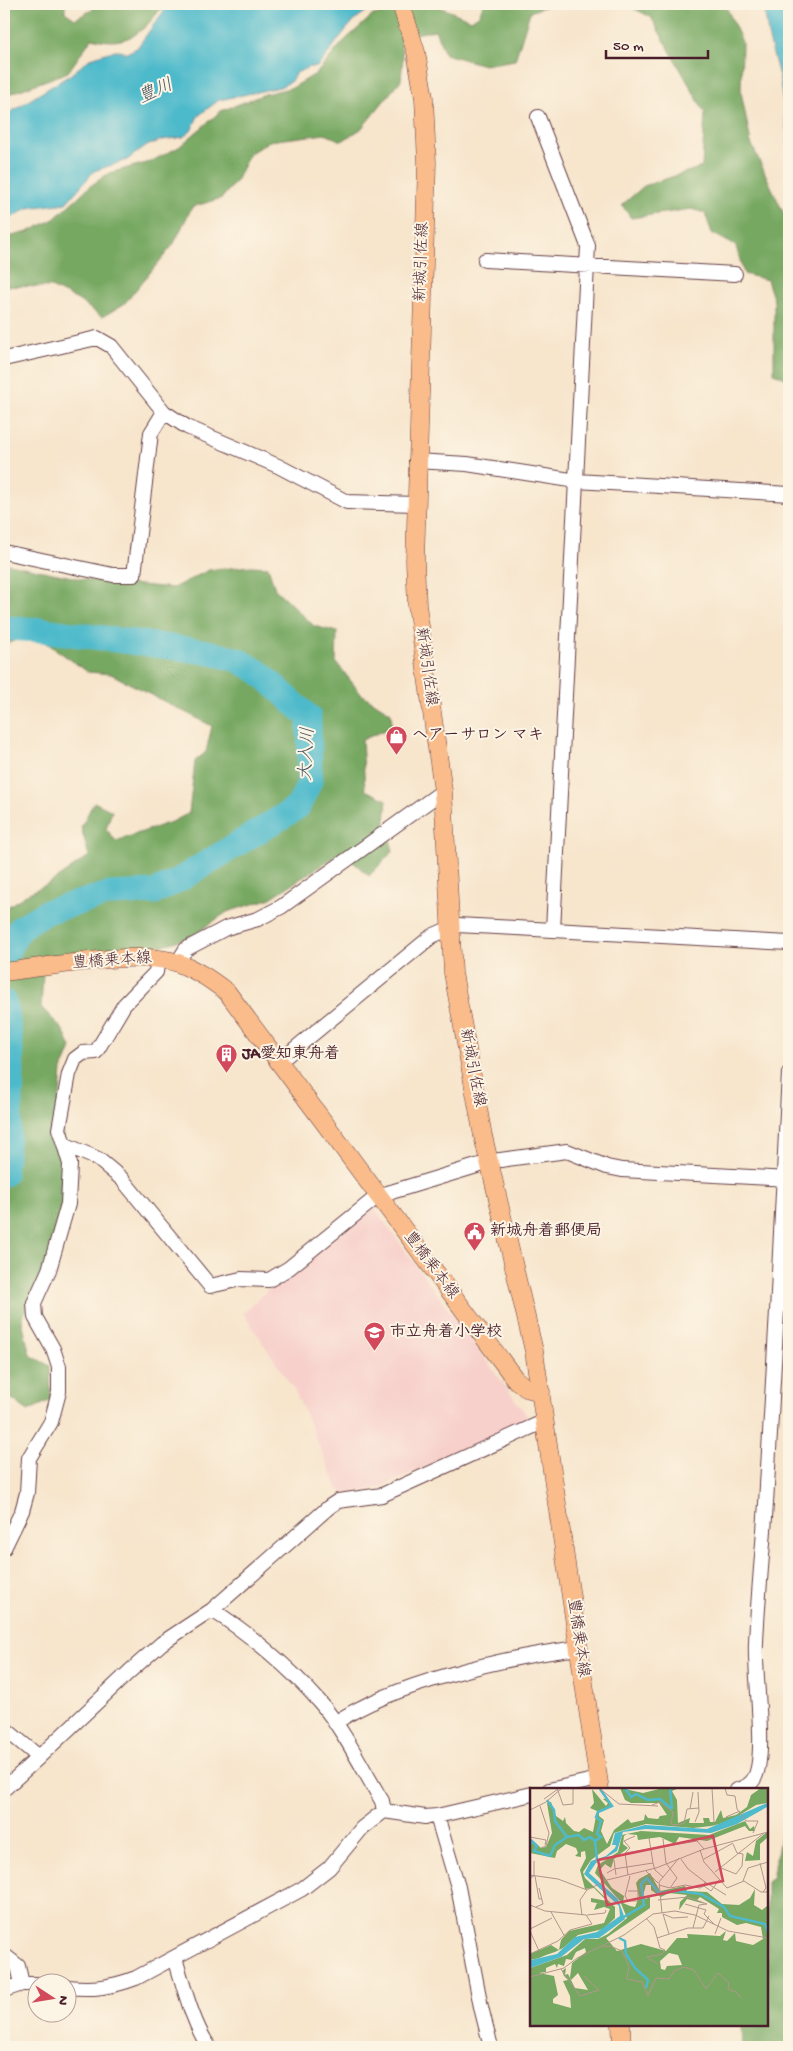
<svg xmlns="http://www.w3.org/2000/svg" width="793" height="2051" font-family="'Gochi Hand','Klee One',sans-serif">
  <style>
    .built { fill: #f7d0cb }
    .forest { fill: #77a862; stroke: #606446 }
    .water { fill: #4ebacb; stroke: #4c6c7b }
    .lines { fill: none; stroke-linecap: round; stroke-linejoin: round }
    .river { stroke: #4ebacb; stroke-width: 25 }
    .minor-casing { stroke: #643d43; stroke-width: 16 }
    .major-casing { stroke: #643d43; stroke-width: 19 }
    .minor { stroke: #fff; stroke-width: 14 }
    .major { stroke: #fabc8b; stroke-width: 18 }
    .labels { text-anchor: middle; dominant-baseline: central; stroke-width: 4; stroke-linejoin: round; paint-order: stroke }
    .street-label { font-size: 16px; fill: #4a1f2b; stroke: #fcf5e5 }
    .poi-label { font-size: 16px; font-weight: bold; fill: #4a1f2b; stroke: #fcf5e5; text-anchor: start }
    .water-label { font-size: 18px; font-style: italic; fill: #4b5563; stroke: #fcf5e5 }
    .inset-river { fill: none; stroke: #4ebacb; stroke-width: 2.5 }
    .inset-road { fill: none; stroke: #b2968c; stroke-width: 1 }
    .view { fill: #d1495b; fill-opacity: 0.15; stroke: #d1495b; stroke-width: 2.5 }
    .inset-edge { fill: none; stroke: #4a1f2b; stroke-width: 2.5 }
  </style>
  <rect width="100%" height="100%" fill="#fcf5e5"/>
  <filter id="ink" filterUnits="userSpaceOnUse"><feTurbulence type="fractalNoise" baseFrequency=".02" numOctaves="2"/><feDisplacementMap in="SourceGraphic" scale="10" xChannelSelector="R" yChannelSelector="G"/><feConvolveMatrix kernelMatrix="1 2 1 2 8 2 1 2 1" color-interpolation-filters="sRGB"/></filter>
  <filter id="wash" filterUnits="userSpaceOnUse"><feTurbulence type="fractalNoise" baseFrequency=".0096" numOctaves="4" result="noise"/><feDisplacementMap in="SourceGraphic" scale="20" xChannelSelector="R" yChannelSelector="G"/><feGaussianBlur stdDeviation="1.12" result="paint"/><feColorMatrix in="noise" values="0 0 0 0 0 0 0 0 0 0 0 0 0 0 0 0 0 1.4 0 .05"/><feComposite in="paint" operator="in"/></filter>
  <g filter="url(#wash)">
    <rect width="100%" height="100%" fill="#f7e5cc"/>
    <path class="built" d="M374,1208L530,1420L379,1488L349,1494L338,1489L295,1391L243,1313L275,1283Z"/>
    <path class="forest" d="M4,4H65V12L75,19L92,10L96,4H164C144,32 127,48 92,38L68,72L4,96Z
      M433,4L471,20L480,14L483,4H552L530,12L515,60L484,65L445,54L435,30L400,37L403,58L401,80L361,129L342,141L325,134L269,141L249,154L236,181L222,198L192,207L173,245L124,304L102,317L78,300L51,287L4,286V238L28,232L54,219L89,187L109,173L150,162L179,147L221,111L265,94L294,87L317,73L343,42L373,15Z
      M625,4H725L742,42L741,92L751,143L789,225V380L774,373V301L767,280L744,274L736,246L712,233L705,213L691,209L631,218L622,205L644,186L702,167L705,113L651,17Z
      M4,563L87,580L173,588L209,570L251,566L268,567L275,589L314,626L337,632L336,662L361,694L391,713L392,727L362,740L365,790L387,800L385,822L393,851L369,876L342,852L269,899L227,912L191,937L160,946L44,956L41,1007L63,1030L71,1048L62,1070L58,1118L67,1148L64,1197L48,1267L29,1300L22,1321L30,1355L50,1366L51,1400L28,1411L4,1393V909L29,893L50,883L89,856L81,827L94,802L112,811L106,829L116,841L174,821L189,813L195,761L206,752L212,726L111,674L88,672L44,641L26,636L4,645Z
      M789,1797V2047H742L741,2025H767V1882L772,1878Z"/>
    <path class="water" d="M169,4H397C389,10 376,5 367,11C345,24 334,49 317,67H309L296,73L290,82L280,87L219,100L198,116L191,131L183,137L162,140L144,147L127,160L94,171L66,203L28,208L4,222V116L70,75L91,58L115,50L127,53L137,48Z
      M764,4H789V148L780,80L768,35Z"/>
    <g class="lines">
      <path class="river" d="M4,628L42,630L207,652L238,660L259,672L309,717L310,781L298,807L179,880L155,892L109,894L46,912L21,927L4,957
        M4,1002C18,1059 10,1116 4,1174"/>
    </g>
  </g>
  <g filter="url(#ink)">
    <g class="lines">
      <defs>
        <path id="minor" d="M485,260L735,274
          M4,359L97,338L111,346L164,412L187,427L278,466L347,502L416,504
          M416,461L467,464L577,481L789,494
          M4,552L113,575H134L151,433L164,412
          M553,930L789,943
          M158,959L156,972L124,1005L96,1052L83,1053L75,1059L69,1074L59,1129L64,1144L98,1159L122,1179L210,1286L241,1279L269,1280L289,1268L378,1196L493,1161L567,1151L607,1167L622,1170L789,1179
          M177,963L186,949L226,928L258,919L281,907L443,791
          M280,1061L432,936L457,925L553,930L588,246L538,117
          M4,1548L22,1511L27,1493L29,1458L51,1422L59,1392V1367L53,1349L35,1317L34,1303L49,1270L68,1204L70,1164L64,1144
          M212,1610C249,1633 290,1668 319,1701C344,1730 362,1768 382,1801L384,1811
          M335,1723C391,1684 510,1656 579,1648
          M4,1728L39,1757L130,1671L162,1643L212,1610L329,1507L338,1501L382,1495L545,1421
          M4,1789L39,1757
          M549,1790L598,1779
          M737,1790C745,1787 751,1785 755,1777C767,1752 754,1675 756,1642C758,1596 763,1549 766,1503C775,1360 782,1216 789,1073
          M437,1816L458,1887L481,2007L491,2047
          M4,1955L18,1966L22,1984
          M175,1958C184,1987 192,2022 209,2047
          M68,1987C93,1990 112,1987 136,1978L302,1889L329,1868L362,1828L384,1811L425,1817L437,1816L532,1794
          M4,1990L22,1984H38"/>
        <path id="major" d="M401,4L416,52L424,98L427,163L415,561L417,605L443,791L453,973L483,1136L534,1351L600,1790
          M4,972C48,967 139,949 178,963C197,970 211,980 227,992L515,1379L526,1388L541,1392
          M621,2025L622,2047"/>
      </defs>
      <use href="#minor" class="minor-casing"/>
      <use href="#major" class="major-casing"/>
      <use href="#minor" class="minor"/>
      <use href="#major" class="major"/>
    </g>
  </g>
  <defs>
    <symbol id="shop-pin" viewBox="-11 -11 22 30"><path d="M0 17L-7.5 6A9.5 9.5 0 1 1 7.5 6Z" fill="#d1495b" stroke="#fcf5e5"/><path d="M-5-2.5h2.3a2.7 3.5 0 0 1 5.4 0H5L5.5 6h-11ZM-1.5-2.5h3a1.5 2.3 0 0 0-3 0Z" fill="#fff"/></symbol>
    <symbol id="building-pin" viewBox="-11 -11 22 30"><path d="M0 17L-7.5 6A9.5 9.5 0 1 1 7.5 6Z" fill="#d1495b" stroke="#fcf5e5"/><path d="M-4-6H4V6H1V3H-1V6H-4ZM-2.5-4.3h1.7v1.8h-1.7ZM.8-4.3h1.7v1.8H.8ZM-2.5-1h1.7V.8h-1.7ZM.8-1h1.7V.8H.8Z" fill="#fff"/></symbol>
    <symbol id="civic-pin" viewBox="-11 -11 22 30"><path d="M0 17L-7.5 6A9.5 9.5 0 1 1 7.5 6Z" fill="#d1495b" stroke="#fcf5e5"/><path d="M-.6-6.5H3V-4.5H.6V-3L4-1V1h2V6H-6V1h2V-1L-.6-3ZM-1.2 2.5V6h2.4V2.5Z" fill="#fff"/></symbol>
    <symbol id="school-pin" viewBox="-11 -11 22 30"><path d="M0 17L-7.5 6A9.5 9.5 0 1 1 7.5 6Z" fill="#d1495b" stroke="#fcf5e5"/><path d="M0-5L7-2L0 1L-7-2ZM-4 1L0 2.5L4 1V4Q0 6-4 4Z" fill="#fff"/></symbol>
  </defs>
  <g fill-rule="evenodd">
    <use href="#shop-pin" x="384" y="724" width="25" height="34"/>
    <use href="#building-pin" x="214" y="1042" width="25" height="34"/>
    <use href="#civic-pin" x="462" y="1220" width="25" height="34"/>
    <use href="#school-pin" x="362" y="1320" width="25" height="34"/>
  </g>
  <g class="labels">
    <g class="street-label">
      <text transform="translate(423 262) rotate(-88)">新城引佐線</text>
      <text transform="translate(425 667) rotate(82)">新城引佐線</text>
      <text transform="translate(112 962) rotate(-4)">豊橋乗本線</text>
      <text transform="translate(471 1068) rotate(79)">新城引佐線</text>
      <text transform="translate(430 1266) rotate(53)">豊橋乗本線</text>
      <text transform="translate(577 1638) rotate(82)">豊橋乗本線</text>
    </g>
    <g class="poi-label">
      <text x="412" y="736">ヘアーサロン マキ</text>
      <text x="242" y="1055">JA愛知東舟着</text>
      <text x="490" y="1232">新城舟着郵便局</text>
      <text x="390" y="1333">市立舟着小学校</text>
    </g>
    <g class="water-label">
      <text transform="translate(156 92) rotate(-24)">豊川</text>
      <text transform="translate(308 754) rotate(-87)">大入川</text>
    </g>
  </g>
  <g transform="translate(530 1788)">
    <rect width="238" height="238" fill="#f7e5cc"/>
    <path d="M90,0L113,5L133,0H149L142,3L147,12L148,35L160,30L159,35H174L173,30H179L180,34H185L191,22L193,30L206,27L217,19L221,7L231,0H237V15L226,17L198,34L181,38L163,40L116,36L84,45L80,58L61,72L53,84L55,90L85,119V130L73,141L48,147L33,160L25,164L16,167L9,170L0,172V166L21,157L29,162L31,152L39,143L74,135L80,121L74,119L64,122L67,115L72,116L61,114V110L77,113L64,100L55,101L50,82L56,70L55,63L51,64V69L45,68L48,65L46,60L36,56L27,63L25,70L0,65V50L11,60L16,59L22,45L17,15L21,14L26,28L33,33L35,29L36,35L44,43L49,44L54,40L63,44L67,23L60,20L64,15L62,1L76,18L78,15L73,11L77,10L82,18L69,24V28L74,32L71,43L77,56L84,42L98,31L101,35L114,32L115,26L118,30L128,31L130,28L137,27L129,15H101L95,12ZM215,33L220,41L224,38L225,43H219L215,38L177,53L149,49L145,56L130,49L108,52L107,47L97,46L94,48L93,56L98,60L84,71L81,80L75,76L70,82L82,100L94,108L93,115L100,118L105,119L109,109L106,95L109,91L120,85L130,103L155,98L157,103L177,104L192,116L209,117L220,110L225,101L224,117L232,122L237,118V237H0V180L37,167L55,151H68L78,146L97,130L90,113L65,85L68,77L88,64L92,47L111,43L179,47ZM116,97H121V102L131,109L139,105L157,107L150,114L149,122L157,111L175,116L167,112L170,109L189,121L187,125H192V129L207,137L216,135L231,139L233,151L223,157L206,153L205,145L197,153L193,152L196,143L190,148L157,146L158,150H147L136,163L111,156L87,163L76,150L120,120V108L116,111L113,108ZM55,160L56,164L42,175L40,189L41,192L48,185L58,202L45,200L38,186L35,187L36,180L32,183L34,188L38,192L33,193L40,208L41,220L23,215V211L28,207L24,188L9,185L16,184V180L25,176L27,180L28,176L34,178L36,171L42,172L46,164ZM139,165L148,167L152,177L137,178L135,182L131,181L130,173ZM237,44V50L230,56V72L215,73L217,64L223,68L226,53Z" fill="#77a862" fill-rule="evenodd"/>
    <path d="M237,15V19L207,36L181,45L116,41L93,44L87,63L66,75L59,85L88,111L95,131L69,150L54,151L31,169L0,180L1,172L27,166L45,149L67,144L90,128L89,118L54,86L61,73L76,68L85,60L86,57H82L85,45L115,37L177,41Z" fill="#4ebacb"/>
    <path class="inset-river" d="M95,0L101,9L106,6L118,12L130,11L142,21M140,0L142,21M17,12L24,22L25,33L37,49L49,47L54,52L60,49L65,53L67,72M65,53L71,49L67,46L71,33L66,29L68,24L82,18L70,1M0,57L2,53L7,58L4,63L20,68L25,57L37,49M92,130L114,117L111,96L117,90L129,105L148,103L171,106L194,119L200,128L235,136L238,145M89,150L95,153L96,166L105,180L118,192L116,200"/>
    <path class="inset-road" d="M27,0L33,17L43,16V0M69,0L89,16L128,18M182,0L184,34M195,0L197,7L205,8L207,21L216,33H228L223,45M14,11L28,1M122,17L130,14L143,24L141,36L147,37L154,35L157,21L169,20M10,18L19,45L16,58L11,60M160,21L163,4M0,22L16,14L32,0M196,29L210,23M165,34L169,24L168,4M0,49L16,52L15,57M119,50L123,75M170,62L174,74L197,100L214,93L231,104H238M95,65L167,53L174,61M151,71L158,81L175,94L174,98M174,71L203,55M84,72L86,87M230,75L236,100L233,104M191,80L206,86L212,78L213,66L207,65L203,56M116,83L128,95M185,84L234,45M77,85L84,81L123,75L125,82L133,89M0,87L28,91L57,102L77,92L126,80L174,61L238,44M98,87L95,65L100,60L94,53L105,48M5,88L9,111H12M0,90L4,88V73M213,93L218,80L238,74M175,94L196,107M129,97L140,100L147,90L136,75L133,51M141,100L155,97L170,100L174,98L181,103L189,92M98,103H108V113H98L95,108L100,88M128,112L158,109L177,116L169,117L163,140M155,116L176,122L174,126L184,136M0,117L15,123L56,127L62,136L40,142L28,153L0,166M6,119L13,116L9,100M21,124L35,149M132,125L129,94L149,70M133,126L143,130L158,129M133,126L139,146M52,127L50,112L57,102M57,127L75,125L76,122M116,130L124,139L130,160L135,162L132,166L117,169L128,176M0,141L22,130M0,143L9,163M185,146L191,130M127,150L158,140H173L179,128M73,159L80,158L92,163L99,178L97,191L112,194L118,208L126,190L139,191L144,183L154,179L164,182L176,201L188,185L199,195L198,201L206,204L211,210M31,181L50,208L69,202L54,188M0,189L34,180L47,170L94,147L123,126L145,123L165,127L198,143L238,150"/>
    <path class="view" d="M183,48L193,93L77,117L68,72Z"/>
    <rect width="238" height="238" class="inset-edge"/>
  </g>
  <rect width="793" height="2051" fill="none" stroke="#fcf5e5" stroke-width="20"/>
  <g transform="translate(52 1998) rotate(102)"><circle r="24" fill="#fcf5e5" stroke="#b59f9b"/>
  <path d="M0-4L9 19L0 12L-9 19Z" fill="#d1495b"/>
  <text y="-8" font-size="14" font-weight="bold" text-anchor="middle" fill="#4a1f2b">N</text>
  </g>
  <path d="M606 50v8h102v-8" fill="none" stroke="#4a1f2b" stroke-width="2.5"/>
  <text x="613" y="50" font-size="15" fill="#4a1f2b" stroke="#fcf5e5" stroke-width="4" paint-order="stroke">50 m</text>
</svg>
